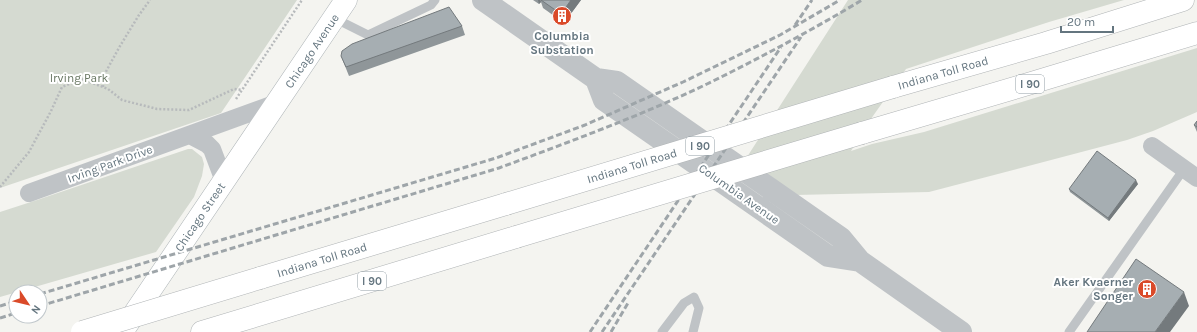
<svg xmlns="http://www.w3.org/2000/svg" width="1197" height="332" font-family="Karla,sans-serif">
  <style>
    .green { fill: #d5dad1 }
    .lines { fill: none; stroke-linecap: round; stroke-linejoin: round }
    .secondary-casing { stroke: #afb5b8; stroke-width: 23 }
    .motorway-casing { stroke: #b0b4b6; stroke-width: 23 }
    .path { stroke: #b7babc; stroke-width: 2.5; stroke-dasharray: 2 2; stroke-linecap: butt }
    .service { stroke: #bfc3c6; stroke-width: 9 }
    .minor { stroke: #bfc3c6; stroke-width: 18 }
    .tertiary { stroke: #bfc3c6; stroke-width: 22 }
    .secondary { stroke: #fff; stroke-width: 22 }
    .motorway { stroke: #fff; stroke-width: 22 }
    .rail { stroke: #9ea5a9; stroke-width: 3; stroke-dasharray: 6 3; stroke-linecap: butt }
    .motorway-bridge-casing { stroke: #b0b4b6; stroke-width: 23; stroke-linecap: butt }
    .motorway-bridge { stroke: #fff; stroke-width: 22 }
    .wall { fill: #8f9699 }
    .shaded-wall { fill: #747a7d }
    .building { fill: #a6aeb2; stroke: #747a7d }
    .labels { text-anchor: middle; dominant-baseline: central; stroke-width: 4; stroke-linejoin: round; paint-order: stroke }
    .shield { fill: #fff; stroke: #929ea5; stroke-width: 1 }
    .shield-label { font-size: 11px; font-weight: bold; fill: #64757f }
    .poi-label { font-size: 12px; font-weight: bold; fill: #64757f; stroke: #fff }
    .street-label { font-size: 12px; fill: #64757f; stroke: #fff }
    .park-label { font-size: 12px; fill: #687762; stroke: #fff }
  </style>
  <rect width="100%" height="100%" fill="#f4f4f0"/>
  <path class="green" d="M0,0H297L221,113L0,188Z
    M848,0H1124L1049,22L906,69L873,116L851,151L872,144L924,132L1197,48V112L1153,131L1127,140L929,192L795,195L747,157Z
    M188,149H192L202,157L204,164L202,176L194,197L156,252L0,297V212L37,200Z"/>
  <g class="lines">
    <defs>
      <path id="secondary" d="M122,332L346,0"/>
      <path id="motorway" d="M893,87L1046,43L1183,0
        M862,133L1028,84L1197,33
        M260,278L506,204
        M202,332L516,237"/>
    </defs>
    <use href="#secondary" class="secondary-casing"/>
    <use href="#motorway" class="motorway-casing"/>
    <path class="path" d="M103,87V77L120,46L139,15L150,0
      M236,99L302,0
      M0,187L29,152L51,111L62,87L82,79L108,89L122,100L157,109L189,110L234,89L242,90"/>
    <path class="service" d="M334,18L368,35L431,5L435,0
      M662,332L684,303L694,297L699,308L693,332
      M1069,332L1184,169"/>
    <path class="minor" d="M190,135L207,144L212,149L224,181
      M1152,146L1197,178
      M29,193L277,103"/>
    <path class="tertiary" d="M483,0L596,79L617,82L841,238L860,261L961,332
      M596,79L604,100L709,173L828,256L860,261"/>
    <use href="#secondary" class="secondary"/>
    <use href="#motorway" class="motorway"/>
    <path class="rail" d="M795,25L812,0
      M40,294L496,158L585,125L683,82L780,35L840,0
      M0,306L16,301
      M40,306L499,168C569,142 640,116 707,84C760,58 812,30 862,0
      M0,318L16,313
      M590,332L781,47
      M602,332L801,37
      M611,332L628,303"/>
    <defs>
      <path id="motorway-bridge" d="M506,204L893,87
        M516,237L862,133
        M82,332L260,278"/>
    </defs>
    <use href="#motorway-bridge" class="motorway-bridge-casing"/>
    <use href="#motorway-bridge" class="motorway-bridge"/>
  </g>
  <path class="wall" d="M533,0H581L564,23L543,8L541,2L539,4Z
    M462,26L465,35L349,76L341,56Z
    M1197,121V132L1194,125Z
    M1138,184L1109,221L1070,192L1069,189Z"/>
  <path class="shaded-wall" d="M538,0H540L541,2L539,4Z
    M571,0H581L564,23L561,14Z
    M1136,180L1138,184L1109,221L1108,218Z
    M1184,292L1189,306L1170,332H1155Z"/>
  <path class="building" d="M541,0H571L561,14Z
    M449,7L462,26L346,67L341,56L342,51L352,44Z
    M1197,121V127L1194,125Z
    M1097,151L1136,180L1108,218L1069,189Z
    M1136,259L1184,292L1155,332H1087Z"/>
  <defs>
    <symbol id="building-disc" viewBox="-11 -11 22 22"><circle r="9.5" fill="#da4a29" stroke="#fff"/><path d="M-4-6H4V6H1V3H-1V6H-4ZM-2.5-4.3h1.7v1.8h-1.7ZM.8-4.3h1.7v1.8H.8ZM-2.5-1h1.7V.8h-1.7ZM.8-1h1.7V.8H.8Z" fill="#fff"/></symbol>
  </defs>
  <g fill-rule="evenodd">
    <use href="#building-disc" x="551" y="5" width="22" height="22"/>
    <use href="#building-disc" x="1136" y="278" width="22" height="22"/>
  </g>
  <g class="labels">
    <g class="shield">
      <rect x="1016" y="75" width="28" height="18" rx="3"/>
      <rect x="686" y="137" width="28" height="18" rx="3"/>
      <rect x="358" y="272" width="28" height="18" rx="3"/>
    </g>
    <g class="shield-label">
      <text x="1030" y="84">I 90</text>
      <text x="700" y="146">I 90</text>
      <text x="372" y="281">I 90</text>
    </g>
    <g class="poi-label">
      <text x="562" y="36">Columbia<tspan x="562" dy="14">Substation</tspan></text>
      <text x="1133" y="282" text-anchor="end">Aker Kvaerner<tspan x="1133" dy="14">Songer</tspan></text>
    </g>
    <g class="street-label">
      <text transform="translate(312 51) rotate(-56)">Chicago Avenue</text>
      <text transform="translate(943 73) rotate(-16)">Indiana Toll Road</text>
      <text transform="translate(110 164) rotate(-20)">Irving Park Drive</text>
      <text transform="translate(632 166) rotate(-17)">Indiana Toll Road</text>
      <text transform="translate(739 194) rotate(35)">Columbia Avenue</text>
      <text transform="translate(200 217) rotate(-56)">Chicago Street</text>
      <text transform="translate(322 260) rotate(-17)">Indiana Toll Road</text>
    </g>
    <g class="park-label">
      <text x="79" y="78">Irving Park</text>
    </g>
  </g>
  <g transform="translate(28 304) rotate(125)"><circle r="19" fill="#ffffff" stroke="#c1c8cc"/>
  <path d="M0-3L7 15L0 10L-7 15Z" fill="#da4a29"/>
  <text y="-6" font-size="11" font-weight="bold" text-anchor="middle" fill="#64757f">N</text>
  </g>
  <path d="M1061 26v6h52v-6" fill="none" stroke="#64757f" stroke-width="2"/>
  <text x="1067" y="26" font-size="12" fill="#64757f" stroke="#ffffff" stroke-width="3" paint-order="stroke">20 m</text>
</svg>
